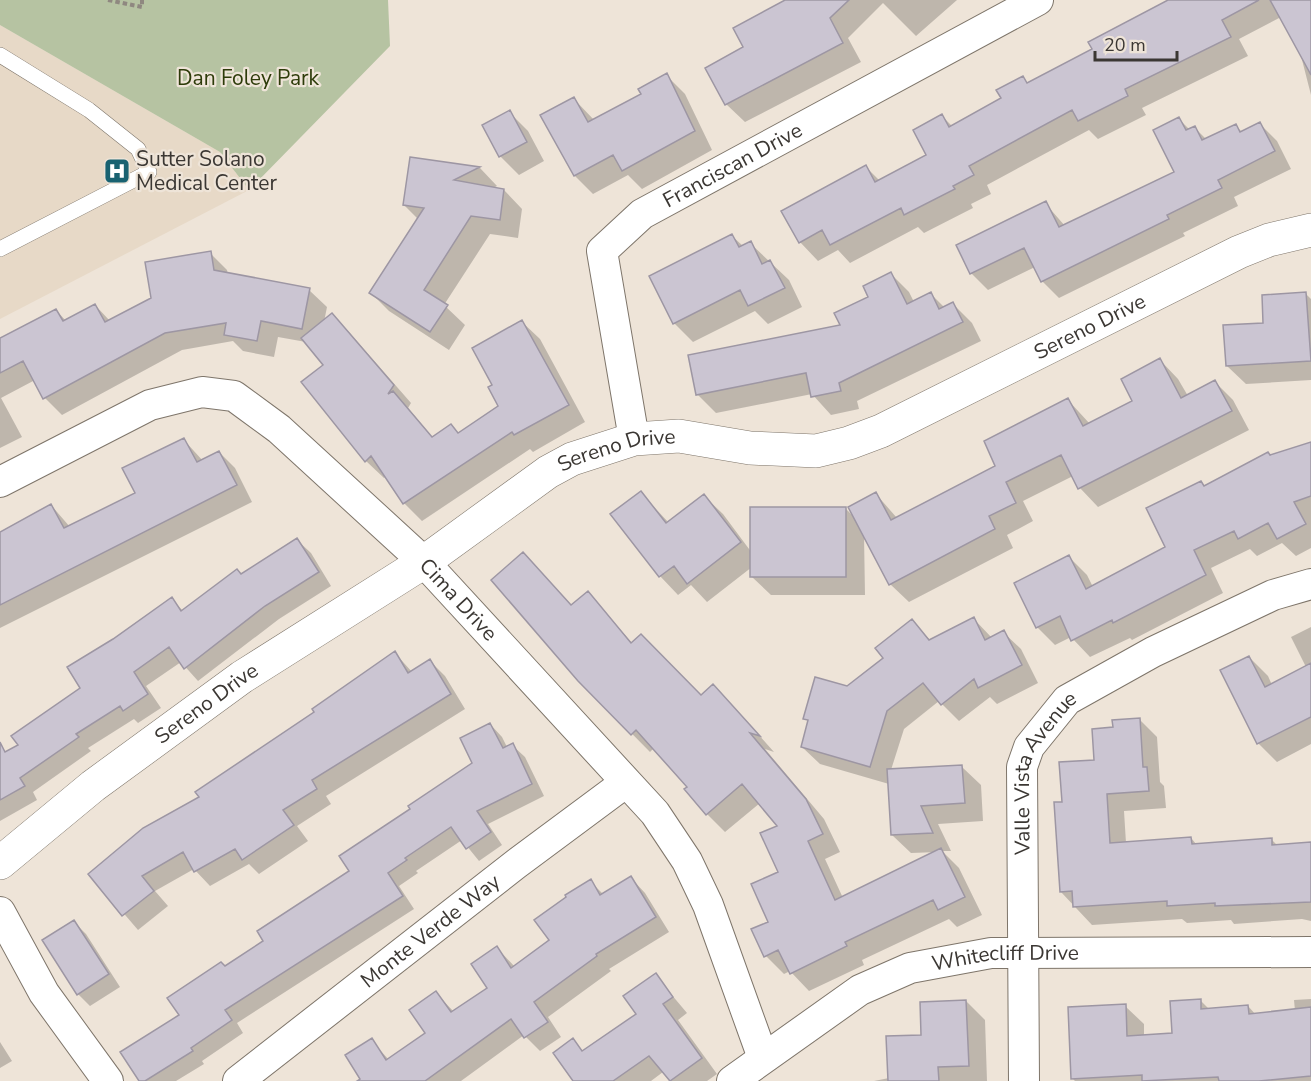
<svg xmlns="http://www.w3.org/2000/svg" width="1311" height="1081" font-family="'Nunito Sans',sans-serif">
  <style>
    .built { fill: #e7d9c7 }
    .green { fill: #b6c3a2 }
    .shadow { fill: #0003 }
    .building { fill: #cbc5d2; stroke: #9d96a3; stroke-width: 1.5 }
    .lines { fill: none; stroke-linecap: round; stroke-linejoin: round }
    .lane-casing { stroke: #7e756a; stroke-width: 16 }
    .street-casing { stroke: #7e756a; stroke-width: 32 }
    .secondary-casing { stroke: #7e756a; stroke-width: 34 }
    .path { stroke: #8f8880; stroke-width: 4; stroke-dasharray: 4.5 3; stroke-linecap: butt }
    .lane { stroke: #fff; stroke-width: 15 }
    .street { stroke: #fff; stroke-width: 30 }
    .secondary { stroke: #fff; stroke-width: 33 }
    .labels { text-anchor: middle; dominant-baseline: central; stroke-width: 4.5; stroke-linejoin: round; paint-order: stroke }
    .park-label { font-size: 21px; fill: #2d3b09; stroke: #eee4d8 }
    .poi-label { font-size: 21px; fill: #3b3733; stroke: #eee4d8; text-anchor: start }
    .street-label { font-size: 21px; fill: #3b3733; stroke: #eee4d8 }
  </style>
  <rect width="100%" height="100%" fill="#eee4d8"/>
  <path class="built" d="M0,25L220,152L249,190L0,319Z"/>
  <path class="green" d="M0,0H388L390,46L249,190L220,152L0,25Z"/>
  <path class="shadow" d="M788,0H957L916,36L883,3L848,38L861,62L745,122L726,104L745,48Z
    M1171,0H1311V95L1300,52L1281,17L1239,39L1248,56L1142,108L1146,115L1098,139L1089,130L987,185L991,194L971,204L973,208L924,233L918,227L850,263L838,250L818,261L800,242L866,167L880,181L928,156L942,116L953,127L1003,99L1023,78L1028,83L1094,50Z
    M666,75L685,94L712,150L642,189L628,175L593,194L575,176L574,99L595,121L643,95Z
    M509,112L528,131L544,161L519,175L500,156Z
    M1179,119L1190,130L1195,128L1207,140L1236,126L1242,132L1260,124L1277,141L1291,169L1234,197L1238,206L1183,233L1185,236L1059,298L1042,281L1035,267L988,290L971,273L1045,203L1065,226L1176,173Z
    M411,158L480,168L497,186L493,188L504,190L522,209L518,238L490,234L444,305L465,325L449,350L389,311L371,293L418,219L404,205Z
    M732,236L743,246L750,243L789,280L802,307L768,324L755,311L693,342L674,323Z
    M210,253L227,270L228,275L309,290L327,307L324,322L332,315L349,332L411,403L408,408L433,438L451,426L459,434L500,407L494,385L522,322L540,339L585,422L533,452L530,449L422,521L404,503L386,476L384,478L366,461L325,365L306,342L278,337L274,357L243,351L233,341L182,350L62,415L45,398L35,380L1,398L22,437L0,448V340L56,310L66,321L95,305L110,321L153,299Z
    M891,274L909,292L914,302L931,294L945,308L953,304L972,323L981,341L857,401L859,409L831,415L812,394L716,413L697,394L842,326Z
    M1306,294L1311,299V380L1246,384L1227,366L1265,324Z
    M1160,360L1178,379L1188,396L1215,382L1233,400L1249,430L1098,507L1080,488L1073,476L1023,501L1033,521L1007,535L1013,548L909,602L890,584L864,535L865,595H771L752,577V567L707,602L691,585L678,595L660,576L641,493L669,523L704,496L723,514L752,553L846,509L854,517L876,494L897,518L997,466L1068,400L1090,424L1134,401Z
    M184,440L203,461L219,452L235,468L252,502L0,628V534L51,505L70,527L137,494Z
    M1311,443V548L1296,556L1282,543L1257,556L1250,549L1211,568L1223,593L1132,640L1130,638L1090,657L1071,637L1055,645L1037,627L1069,557L1087,575L1093,587L1167,547L1201,483L1205,487L1271,457Z
    M297,540L311,553L331,586L279,619L198,681L181,662L146,686L161,708L138,723L134,719L88,748L91,751L33,792L37,800L0,821V757L20,746L82,688L114,641L172,599L183,611Z
    M541,572L572,606L588,593L633,644L701,697L731,704L774,752L765,749L824,819L840,852L825,859L843,898L938,852L911,853L892,835L889,784L820,764L802,747L809,722L805,718L885,658L912,621L931,641L973,618L992,638L1003,632L1021,649L1038,683L997,704L990,697L959,721L939,701L904,729L891,770L962,767L981,785L983,821L938,824L951,851H942L959,868L982,915L957,927L949,919L862,960L864,965L809,991L790,971L784,974L766,956L780,873V826L760,803L725,832L707,814L689,787L654,748L650,752L579,680Z
    M1311,627V744L1277,762L1258,743L1249,657L1268,676L1272,685L1306,667L1291,637Z
    M395,653L412,672L430,661L445,676L465,709L326,796L331,804L297,826L308,841L259,874L249,864L210,886L194,869L155,891L168,906L138,930L90,874L201,797Z
    M1139,719L1157,737L1160,782L1164,786L1166,808L1124,811L1126,843L1191,838L1197,845L1271,839L1278,846L1311,844V921L1302,919L1234,924L1231,920L1187,923L1182,919L1092,925L1061,892L1063,803L1096,761L1114,729Z
    M490,724L502,737L507,747L512,745L525,757L544,796L488,824L502,845L479,861L462,840L416,871L418,873L399,886L414,909L237,1023L243,1033L202,1061L204,1064L176,1081H141L181,1016L225,967L266,942L351,871L412,810L474,764Z
    M631,878L645,893L669,932L609,969L611,971L548,1017L561,1037L540,1051L524,1035L461,1081H360L371,1040L389,1060L427,1033L436,993L454,1012L489,989L497,948L515,967L551,941L590,881L604,895Z
    M74,922L86,934L120,987L90,1006L78,994Z
    M655,975L687,1013L678,1020L717,1074L707,1081H669L663,1072L651,1081H575L573,1040L584,1052L638,1015Z
    M1311,999V1081H1075L1072,1078L1125,1006L1144,1024V1036L1174,1034L1200,1000L1210,1010L1248,1006L1256,1015L1295,1011L1294,1000Z
    M966,1001L985,1020L987,1081H874L889,1078L922,1036Z
    M0,1042L12,1061L0,1068Z"/>
  <path class="building" d="M785,0H849L830,18L843,43L725,105L705,68L743,47L733,28Z
    M1168,0H1259L1222,20L1231,37L1125,89L1128,96L1078,121L1072,110L969,166L974,175L953,186L955,189L904,215L901,208L830,245L822,230L799,243L781,211L866,165L875,182L926,155L913,130L942,114L949,127L1001,98L996,90L1023,76L1027,83L1092,49L1088,42Z
    M1270,0H1311V75Z
    M667,73L695,131L622,171L613,155L574,176L540,115L574,97L588,122L641,94L638,89Z
    M510,110L527,142L499,157L482,125Z
    M1179,117L1186,130L1195,126L1202,140L1236,124L1240,132L1260,122L1275,151L1218,180L1222,188L1167,215L1169,219L1041,282L1024,248L970,274L956,245L1046,201L1059,227L1174,172L1153,130Z
    M410,157L480,167L454,180L504,189L500,220L471,216L424,290L448,305L430,332L369,293L424,208L403,205Z
    M732,234L739,247L751,241L762,264L770,260L785,288L748,306L740,290L673,324L649,276Z
    M211,251L214,270L310,288L302,329L261,321L257,341L224,335L226,323L165,333L43,399L23,361L0,373V338L56,309L63,321L95,304L105,322L151,298L145,262Z
    M891,272L907,304L931,292L939,309L953,302L963,322L839,383L841,391L811,397L806,373L696,395L688,355L840,325L834,313L868,297L863,286Z
    M1306,292L1311,361L1226,366L1223,325L1263,323L1262,295Z
    M332,313L394,385L388,394L393,391L432,437L451,424L458,433L498,406L488,387L492,385L472,348L522,320L569,405L514,435L512,432L403,504L371,456L365,462L301,382L323,365L301,338Z
    M1160,358L1181,398L1215,380L1232,411L1078,489L1061,455L1006,482L1016,503L989,516L995,529L889,585L848,507L876,492L891,520L995,466L984,441L1068,398L1083,426L1132,401L1121,379Z
    M184,438L197,462L219,451L237,485L0,605V532L51,504L64,528L135,493L122,468Z
    M1311,442V496L1294,502L1306,524L1277,539L1268,523L1238,539L1234,531L1194,550L1206,575L1113,623L1112,620L1071,641L1060,616L1036,628L1014,583L1069,555L1086,589L1165,547L1146,508L1201,481L1204,486L1268,452L1270,455Z
    M641,491L666,523L704,494L741,542L687,584L674,566L659,577L610,514Z
    M750,507H846V577H750Z
    M297,538L319,572L265,606L184,669L169,647L134,672L148,694L123,711L120,706L76,734L79,737L20,778L25,786L0,800V742L5,752L18,745L11,736L80,688L67,667L113,639L172,597L181,611L237,569L241,574Z
    M523,552L571,605L588,591L631,643L641,634L701,695L713,684L760,736L750,733L806,799L823,834L808,841L835,900L941,848L965,897L938,910L933,900L845,942L847,946L790,974L778,950L764,957L751,929L768,922L751,884L778,872L760,833L777,826L742,784L706,815L684,789L687,787L636,730L631,735L578,681L491,580Z
    M974,617L985,640L1004,630L1022,665L978,688L974,679L941,705L923,683L887,711L870,767L801,747L808,720L803,719L815,677L847,686L883,658L875,648L912,619L929,640Z
    M395,651L408,673L430,659L451,694L312,780L317,789L283,810L294,825L242,860L235,849L194,872L183,852L142,876L154,891L122,916L88,874L143,828L199,797L195,792L314,712L312,709Z
    M1249,656L1265,687L1311,663V717L1257,744L1220,670Z
    M1140,718L1143,767H1147L1149,791L1107,794L1110,843L1191,837L1192,844L1272,838V845L1311,842V902L1215,906V903L1167,906V901L1073,907L1072,891L1060,892L1054,802H1062L1059,762L1094,760L1092,729L1113,727L1112,720Z
    M490,723L503,748L513,743L532,784L477,811L491,832L466,849L451,827L405,858L407,860L388,873L403,896L225,1010L232,1020L191,1048L193,1051L145,1081H139L120,1052L179,1015L167,998L221,962L225,966L263,941L257,931L349,871L339,856L410,809L408,806L472,763L460,738Z
    M962,765L965,803L921,806L933,833L891,835L887,769Z
    M631,876L656,917L596,954L597,956L534,1002L548,1022L524,1038L511,1019L425,1081H357L360,1079L345,1055L372,1038L386,1060L425,1033L409,1010L436,991L451,1012L487,988L471,964L497,946L511,968L549,940L534,920L566,897L565,895L591,879L600,895Z
    M74,920L109,974L77,995L42,940Z
    M656,973L673,997L663,1004L702,1058L670,1081L649,1056L613,1081H573L553,1053L573,1038L582,1051L636,1014L623,996Z
    M1201,999V1009L1248,1005L1249,1014L1311,1007V1076L1259,1081H1219L1218,1077L1142,1081V1075L1071,1079L1068,1007L1126,1004L1127,1036L1172,1033L1170,1001Z
    M966,1000L969,1066L938,1067L939,1081H888L886,1036L921,1035L920,1002Z"/>
  <g class="lines">
    <defs>
      <path id="lane" d="M0,55L89,110L138,149L149,172L0,249"/>
      <g id="street">
        <path id="s1" d="M634,439L602,251L642,214L1038,0"/>
        <path id="s2" d="M0,482L150,405L202,392L234,396L279,429L424,562L655,813L687,861L708,905L763,1058"/>
        <path d="M0,912L44,993L108,1081"/>
        <path id="s3" d="M238,1081L516,864L625,783"/>
        <path id="s4" d="M732,1081L860,990L910,968L991,953L1311,952"/>
        <path id="s5" d="M1024,1081L1022,767L1029,747L1067,700L1153,652L1273,595L1311,584"/>
      </g>
      <g id="secondary">
        <path id="s6" d="M0,863L93,786L242,677L424,562L548,472L572,459L634,439L679,436L750,448L816,451L849,443L881,431L1239,252L1269,240L1311,230"/>
      </g>
    </defs>
    <use href="#lane" class="lane-casing"/>
    <use href="#street" class="street-casing"/>
    <use href="#secondary" class="secondary-casing"/>
    <path class="path" d="M108,0L142,7V0"/>
    <use href="#lane" class="lane"/>
    <use href="#street" class="street"/>
    <use href="#secondary" class="secondary"/>
  </g>
  <defs>
    <symbol id="hospital-square" viewBox="-11 -11 22 22"><rect x="-9" y="-9" width="18" height="18" rx="4" fill="#196271" stroke="#eee4d8"/><path d="M-5-5h3v3.5h4V-5h3V5h-3V1.5h-4V5h-3Z" fill="#fff"/></symbol>
  </defs>
  <g fill-rule="evenodd">
    <use href="#hospital-square" x="102" y="156" width="30" height="30"/>
  </g>
  <g class="labels">
    <g class="park-label">
      <text x="248" y="78">Dan Foley Park</text>
    </g>
    <g class="poi-label">
      <text x="136" y="159">Sutter Solano<tspan x="136" dy="24">Medical Center</tspan></text>
    </g>
    <g class="street-label">
      <text stroke="none"><textPath href="#s1" startOffset="348">Franciscan Drive</textPath></text>
      <text stroke="none"><textPath href="#s6" startOffset="1251">Sereno Drive</textPath></text>
      <text stroke="none"><textPath href="#s6" startOffset="747">Sereno Drive</textPath></text>
      <text stroke="none"><textPath href="#s2" startOffset="558">Cima Drive</textPath></text>
      <text stroke="none"><textPath href="#s6" startOffset="261">Sereno Drive</textPath></text>
      <text stroke="none"><textPath href="#s5" startOffset="315">Valle Vista Avenue</textPath></text>
      <text stroke="none"><textPath href="#s3" startOffset="244">Monte Verde Way</textPath></text>
      <text stroke="none"><textPath href="#s4" startOffset="308">Whitecliff Drive</textPath></text>
    </g>
  </g>
  <path d="M1095 51v9h82v-9" fill="none" stroke="#3b3733" stroke-width="3"/>
  <text x="1104" y="51" font-size="18" fill="#3b3733" stroke="#eee4d8" stroke-width="4.5" paint-order="stroke">20 m</text>
</svg>
